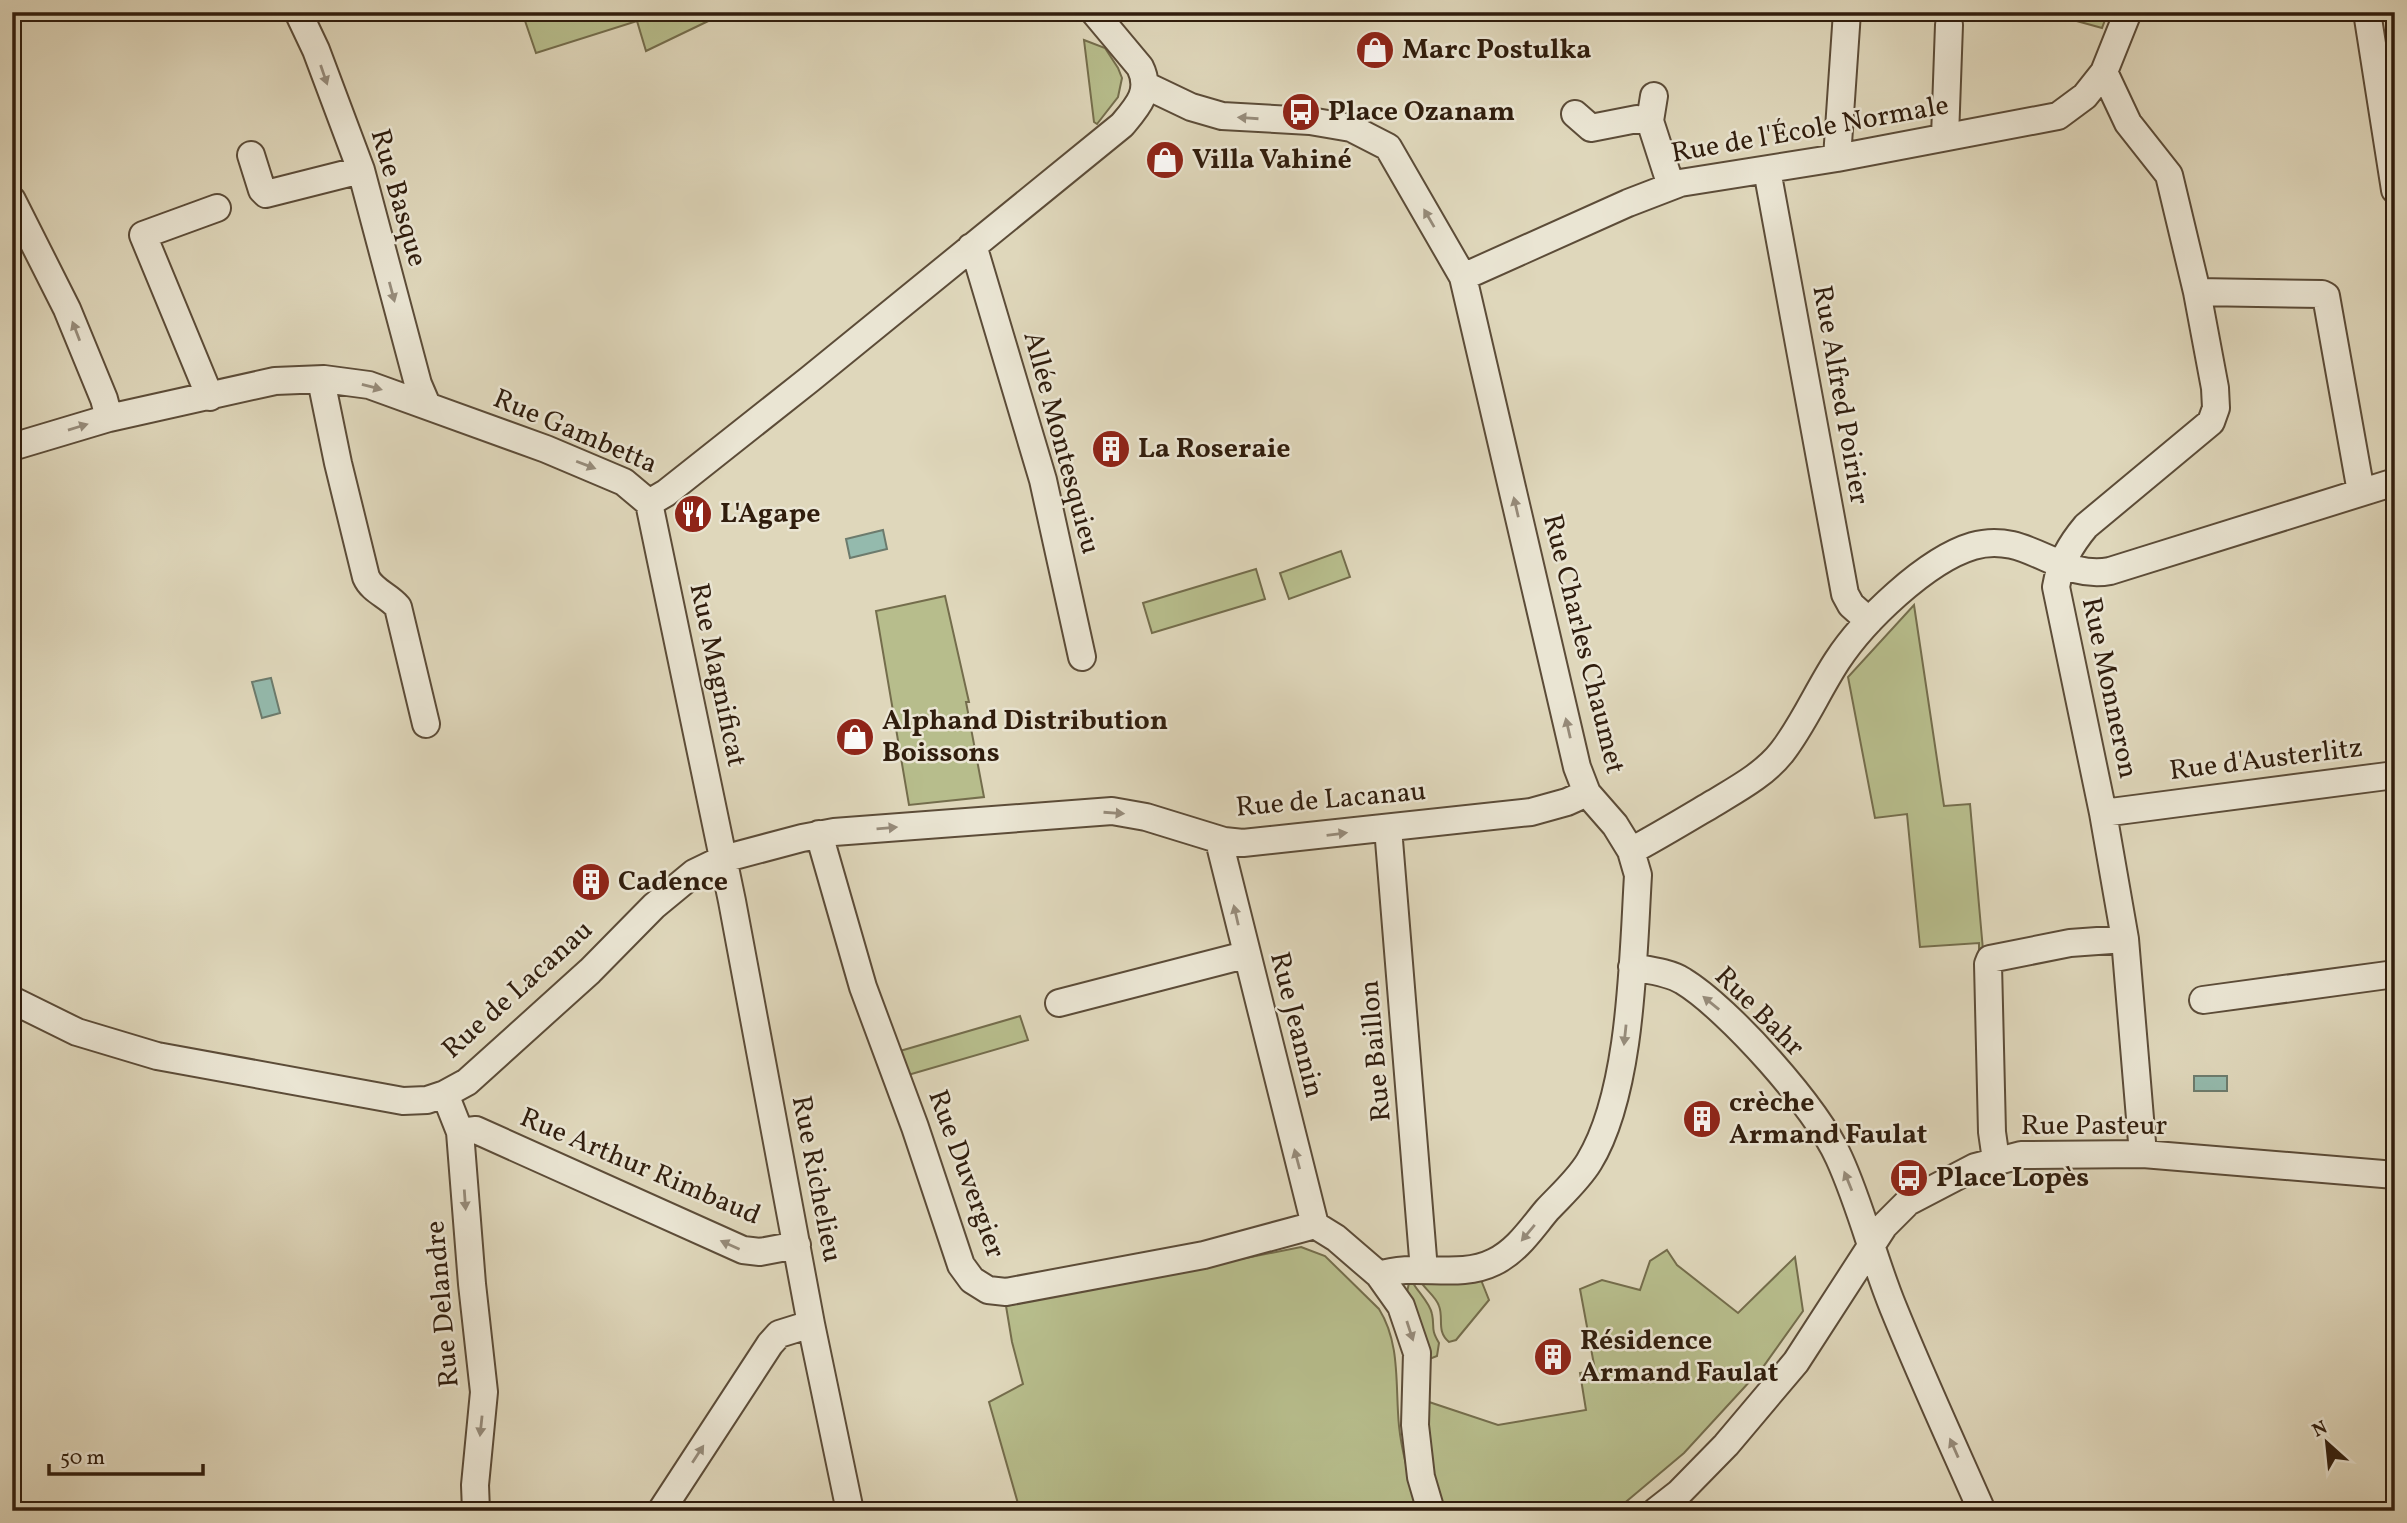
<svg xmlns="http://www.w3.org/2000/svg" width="2407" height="1523" font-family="Vollkorn,serif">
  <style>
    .green { fill: #b7bd8c; stroke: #746d4c; stroke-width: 2 }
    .water { fill: #94baad; stroke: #6c7b6d; stroke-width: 2 }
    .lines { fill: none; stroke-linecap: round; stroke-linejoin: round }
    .minor-casing { stroke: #5c4c38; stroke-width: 30 }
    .minor { stroke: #eae5d3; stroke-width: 26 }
    .oneway { fill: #968b7a }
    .labels { text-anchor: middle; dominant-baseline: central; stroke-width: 5; stroke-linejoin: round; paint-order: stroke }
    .poi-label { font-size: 28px; font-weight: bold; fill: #301d0d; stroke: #eae5d3; text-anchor: start }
    .street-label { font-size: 28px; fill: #301d0d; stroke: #eae5d3 }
  </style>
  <rect width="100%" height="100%" fill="#dfd7bb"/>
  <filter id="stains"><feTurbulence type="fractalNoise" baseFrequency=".00286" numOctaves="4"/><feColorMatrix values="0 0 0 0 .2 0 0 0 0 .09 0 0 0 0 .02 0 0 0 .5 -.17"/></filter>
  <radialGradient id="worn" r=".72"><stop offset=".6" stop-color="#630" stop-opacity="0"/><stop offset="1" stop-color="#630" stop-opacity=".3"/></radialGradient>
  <path class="green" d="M522,12H727L646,51L637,21L536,53Z
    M2044,12H2108L2102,28Z
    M1084,40L1105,48L1118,68L1122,78L1118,97L1097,124L1094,122Z
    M1341,551L1350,577L1289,599L1280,573Z
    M1256,569L1265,599L1152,633L1143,603Z
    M945,596L969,702H966L984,797L909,805L876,611Z
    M1914,605L1944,806L1970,804L1983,950H1979V943L1920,947L1907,814L1875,818L1848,677Z
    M1020,1016L1028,1040L908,1075L900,1051Z
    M1301,1247L1325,1256L1379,1309C1401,1344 1395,1386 1399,1426C1402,1455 1411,1483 1419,1511H1007L1019,1507L989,1402L1023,1384L1012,1342L1006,1306Z
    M1667,1250L1677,1265L1738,1313L1795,1257L1803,1311L1763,1367L1684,1453L1615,1511H1445L1431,1466L1426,1401L1498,1425L1586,1410L1580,1373L1595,1370L1580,1289L1602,1280L1640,1290L1650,1261Z
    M1419,1279L1481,1280L1489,1300L1456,1340L1449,1342C1436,1331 1444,1319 1439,1306C1436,1296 1424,1289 1419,1279Z
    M1409,1283H1413C1418,1292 1430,1303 1432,1314C1435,1328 1430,1328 1439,1343L1437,1356L1427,1360L1407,1292Z"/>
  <path class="water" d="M883,530L887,549L850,558L846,539Z
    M271,678L280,713L262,718L252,682Z
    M2194,1076H2227V1091H2194Z"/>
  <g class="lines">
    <defs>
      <path id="minor" d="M298,12L316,50L361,170L418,384L427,405
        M2367,12L2395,190
        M2104,72L2128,123L2169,175L2197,292L2215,388L2216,408L2211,422L2086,526C2070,545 2060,563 2056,587L2103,813L2125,939L2143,1154
        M1147,86L1191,107L1222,116L1310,121L1351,128L1388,147L1463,277L1577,767L1587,793L1615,825L1631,851L1638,875C1633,957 1632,1092 1589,1162C1578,1180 1561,1195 1547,1210C1531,1229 1517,1251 1494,1262C1458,1280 1416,1262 1379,1275L1401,1306L1417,1353L1415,1425L1421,1477L1431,1511
        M1575,114L1591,128L1637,119L1650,121L1671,186
        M1650,121L1654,96
        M1945,137L1949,25
        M251,155L262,190L266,194L361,170
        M1837,158L1847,12
        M1767,170L1845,594L1851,605L1869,621
        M12,200L67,309L104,399L109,418
        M971,247L976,255L1043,480L1082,657
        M1463,277L1628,203L1680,183L1837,158L2058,116L2085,96L2104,72L2128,12
        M2197,292L2322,294L2326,296L2361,492
        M321,380L338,463L366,577C372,591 388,595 398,607L426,724
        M210,397L143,235L217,208
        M12,447L109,418L275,381L324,379L369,385L546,449L624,482L649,503
        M649,503L732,901L811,1324L850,1511
        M649,503L666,493L810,379L1122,125C1138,106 1152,91 1140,67L1094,12
        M2103,813L2395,775
        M1388,828L1424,1270
        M819,834L863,987L915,1127L961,1265L972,1280L988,1290L1006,1292L1204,1255L1315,1225
        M1224,841L1221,849L1315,1225
        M1631,851C1659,836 1687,819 1714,803C1737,789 1765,774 1782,752C1803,725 1818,690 1837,661C1863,621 1926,560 1973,546C2027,530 2059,581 2110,571L2395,482
        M1632,967C1647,970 1669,972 1683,981C1729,1009 1817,1108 1839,1158C1861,1206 1873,1258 1893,1307C1921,1376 1952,1443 1982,1511
        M12,1000L77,1032L157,1056L403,1101L427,1100L445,1094L467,1082L590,971L654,906L694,873L723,859L802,838L834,832L1112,811L1146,817L1224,841L1243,843L1531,812L1567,802L1587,793
        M2203,1000L2395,974
        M1059,1003L1245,955
        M445,1094L460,1132L472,1284L484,1392L475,1485L476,1511
        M460,1132L476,1130L743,1250L760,1252L797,1245
        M1996,1160L1992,1132L1988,964L1990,959L2070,943L2125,939
        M1315,1225L1336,1238L1379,1275
        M661,1511L770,1344L779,1334L811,1324
        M1656,1511L1679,1493L1726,1445L1796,1362L1884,1226L1908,1202L1975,1167L2021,1155L2143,1154L2395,1175"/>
    </defs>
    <use href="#minor" class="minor-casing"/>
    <use href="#minor" class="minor"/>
  </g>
  <defs><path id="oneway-solid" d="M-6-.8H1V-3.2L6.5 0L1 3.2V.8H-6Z" transform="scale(1.75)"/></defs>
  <g class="oneway">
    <use href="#oneway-solid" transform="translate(324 75) rotate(71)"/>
    <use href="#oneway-solid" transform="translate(1248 118) rotate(-176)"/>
    <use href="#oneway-solid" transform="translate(1429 218) rotate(-120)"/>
    <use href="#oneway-solid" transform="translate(392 292) rotate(75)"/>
    <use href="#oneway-solid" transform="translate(76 331) rotate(-111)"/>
    <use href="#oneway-solid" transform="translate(372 387) rotate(15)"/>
    <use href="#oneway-solid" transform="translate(78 427) rotate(-17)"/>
    <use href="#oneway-solid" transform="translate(586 465) rotate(21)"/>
    <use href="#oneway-solid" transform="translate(1516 507) rotate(-103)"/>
    <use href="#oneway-solid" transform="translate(1568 728) rotate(-103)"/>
    <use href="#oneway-solid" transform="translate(1114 813) rotate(4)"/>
    <use href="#oneway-solid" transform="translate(887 828) rotate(-5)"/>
    <use href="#oneway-solid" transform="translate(1337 834) rotate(-7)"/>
    <use href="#oneway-solid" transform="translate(1236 915) rotate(-103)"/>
    <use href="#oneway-solid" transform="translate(1711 1003) rotate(-141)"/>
    <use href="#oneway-solid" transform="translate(1625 1035) rotate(96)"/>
    <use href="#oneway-solid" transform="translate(1297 1159) rotate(-105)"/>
    <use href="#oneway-solid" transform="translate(1848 1181) rotate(-112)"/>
    <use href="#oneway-solid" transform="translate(465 1200) rotate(86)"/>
    <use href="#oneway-solid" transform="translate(1528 1233) rotate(130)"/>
    <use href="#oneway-solid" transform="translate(730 1245) rotate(-156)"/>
    <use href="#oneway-solid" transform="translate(1410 1331) rotate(72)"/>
    <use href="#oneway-solid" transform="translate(481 1426) rotate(96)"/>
    <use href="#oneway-solid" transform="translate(1954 1448) rotate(-114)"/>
    <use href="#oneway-solid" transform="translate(698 1454) rotate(-57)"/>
  </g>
  <defs>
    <symbol id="shop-disc" viewBox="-11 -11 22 22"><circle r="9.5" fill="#8f2418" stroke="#eae5d3"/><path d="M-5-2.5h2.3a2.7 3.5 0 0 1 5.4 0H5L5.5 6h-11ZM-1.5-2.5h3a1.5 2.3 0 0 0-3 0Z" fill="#fff"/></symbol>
    <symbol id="bus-disc" viewBox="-11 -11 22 22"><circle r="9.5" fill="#8f2418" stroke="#eae5d3"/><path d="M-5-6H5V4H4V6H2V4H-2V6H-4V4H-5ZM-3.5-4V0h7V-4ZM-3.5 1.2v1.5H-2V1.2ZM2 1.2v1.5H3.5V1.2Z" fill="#fff"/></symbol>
    <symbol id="building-disc" viewBox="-11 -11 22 22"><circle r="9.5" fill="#8f2418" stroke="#eae5d3"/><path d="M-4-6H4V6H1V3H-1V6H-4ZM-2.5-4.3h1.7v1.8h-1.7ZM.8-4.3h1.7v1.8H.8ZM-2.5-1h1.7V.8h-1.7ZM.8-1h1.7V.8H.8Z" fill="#fff"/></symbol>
    <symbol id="restaurant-disc" viewBox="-11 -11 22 22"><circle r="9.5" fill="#8f2418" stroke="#eae5d3"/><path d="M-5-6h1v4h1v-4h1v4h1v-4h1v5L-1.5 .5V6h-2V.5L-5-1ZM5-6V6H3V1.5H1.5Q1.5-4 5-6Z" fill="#fff"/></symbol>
  </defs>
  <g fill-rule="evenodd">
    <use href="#shop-disc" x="1353" y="28" width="44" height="44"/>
    <use href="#bus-disc" x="1279" y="90" width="44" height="44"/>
    <use href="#shop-disc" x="1143" y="138" width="44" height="44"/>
    <use href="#building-disc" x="1089" y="427" width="44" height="44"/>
    <use href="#restaurant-disc" x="671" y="492" width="44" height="44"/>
    <use href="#shop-disc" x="833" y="715" width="44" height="44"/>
    <use href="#building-disc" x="569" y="860" width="44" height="44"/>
    <use href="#building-disc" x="1680" y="1097" width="44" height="44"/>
    <use href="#bus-disc" x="1887" y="1156" width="44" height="44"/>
    <use href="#building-disc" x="1531" y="1335" width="44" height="44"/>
  </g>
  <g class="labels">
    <g class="poi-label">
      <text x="1402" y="50">Marc Postulka</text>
      <text x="1328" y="112">Place Ozanam</text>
      <text x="1192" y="160">Villa Vahiné</text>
      <text x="1138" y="449">La Roseraie</text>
      <text x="720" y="514">L'Agape</text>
      <text x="882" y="721">Alphand Distribution<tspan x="882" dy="32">Boissons</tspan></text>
      <text x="618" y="882">Cadence</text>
      <text x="1729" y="1103">crèche<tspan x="1729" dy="32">Armand Faulat</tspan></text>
      <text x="1936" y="1178">Place Lopès</text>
      <text x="1580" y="1341">Résidence<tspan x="1580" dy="32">Armand Faulat</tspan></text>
    </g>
    <g class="street-label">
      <text transform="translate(1810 130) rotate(-10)">Rue de l'École Normale</text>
      <text transform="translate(398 198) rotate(74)">Rue Basque</text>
      <text transform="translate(1840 395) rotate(80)">Rue Alfred Poirier</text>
      <text transform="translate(575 432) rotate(23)">Rue Gambetta</text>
      <text transform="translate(1061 443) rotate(75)">Allée Montesquieu</text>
      <text transform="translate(1583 644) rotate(76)">Rue Charles Chaumet</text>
      <text transform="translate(717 675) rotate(78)">Rue Magnificat</text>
      <text transform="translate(2109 688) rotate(78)">Rue Monneron</text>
      <text transform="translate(2266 760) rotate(-7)">Rue d'Austerlitz</text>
      <text transform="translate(1331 800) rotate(-5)">Rue de Lacanau</text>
      <text transform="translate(518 990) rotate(-42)">Rue de Lacanau</text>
      <text transform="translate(1759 1012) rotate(45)">Rue Bahr</text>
      <text transform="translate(1296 1025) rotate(76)">Rue Jeannin</text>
      <text transform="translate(1376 1051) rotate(-95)">Rue Baillon</text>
      <text x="2094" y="1126">Rue Pasteur</text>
      <text transform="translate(640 1167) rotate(23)">Rue Arthur Rimbaud</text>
      <text transform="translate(966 1174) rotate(70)">Rue Duvergier</text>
      <text transform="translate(816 1179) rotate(79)">Rue Richelieu</text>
      <text transform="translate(443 1304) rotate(-95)">Rue Delandre</text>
    </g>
  </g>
  <rect width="2407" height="1523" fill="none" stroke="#dfd7bb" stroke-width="42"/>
  <rect x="14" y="14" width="2379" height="1495" fill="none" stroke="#301d0d" stroke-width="3.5"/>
  <rect x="21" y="21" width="2365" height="1481" fill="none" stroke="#301d0d" stroke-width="2"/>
  <g transform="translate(2327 1443) rotate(333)" stroke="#eae5d3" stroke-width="5" paint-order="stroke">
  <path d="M0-5L12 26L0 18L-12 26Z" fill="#301d0d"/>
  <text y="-10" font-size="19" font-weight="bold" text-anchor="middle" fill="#301d0d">N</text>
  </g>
  <path d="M49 1464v10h154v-10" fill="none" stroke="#301d0d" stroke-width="3.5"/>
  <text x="60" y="1464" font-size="21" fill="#301d0d" stroke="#eae5d3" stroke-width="5" paint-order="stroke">50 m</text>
  <rect width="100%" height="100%" filter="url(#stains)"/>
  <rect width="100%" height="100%" fill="url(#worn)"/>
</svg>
